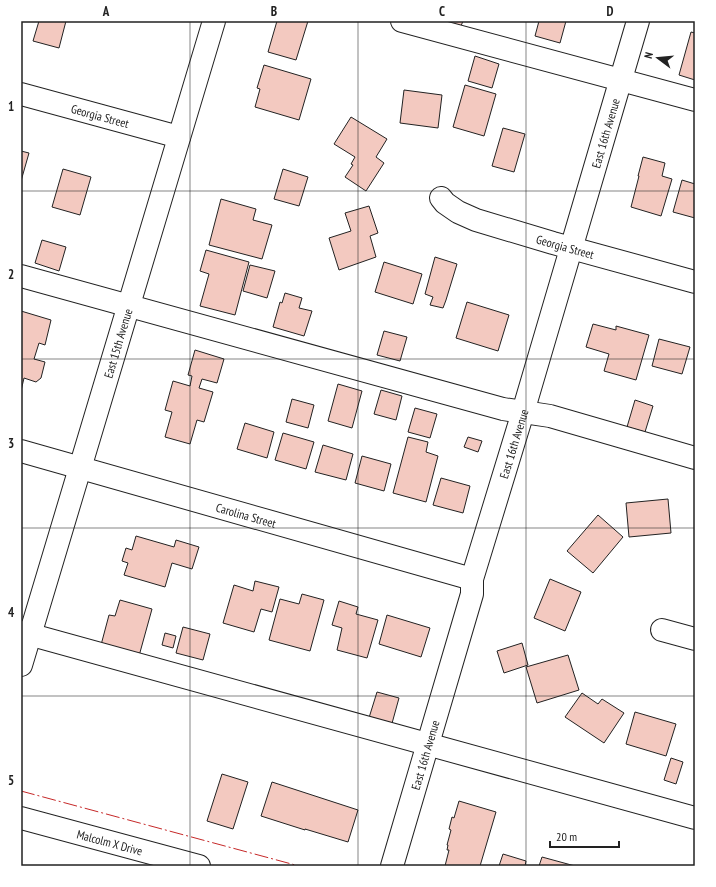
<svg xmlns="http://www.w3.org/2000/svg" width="716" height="887" font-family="'PT Sans Narrow',sans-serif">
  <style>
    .building { fill: #f3c9c0; stroke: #222 }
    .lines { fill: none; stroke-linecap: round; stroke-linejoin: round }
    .minor-casing { stroke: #222; stroke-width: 24 }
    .major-casing { stroke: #222; stroke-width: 24 }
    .minor { stroke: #fff; stroke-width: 22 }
    .major { stroke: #fff; stroke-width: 22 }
    .power { stroke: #c62828; stroke-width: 1; stroke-dasharray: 14 3 2 3; stroke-linecap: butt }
    .grid { fill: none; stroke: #222; stroke-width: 1; stroke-opacity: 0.55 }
    .labels { text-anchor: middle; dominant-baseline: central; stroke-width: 3; stroke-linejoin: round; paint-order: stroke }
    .street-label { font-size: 12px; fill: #222; stroke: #fff }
    .neatline { fill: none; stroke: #222; stroke-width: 1.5 }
    .grid-label { font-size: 13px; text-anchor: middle; font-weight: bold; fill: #222 }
  </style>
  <rect width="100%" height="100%" fill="#fff"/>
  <path class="building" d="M39,21H66L59,48L33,41Z
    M277,21H308L296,60L268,52Z
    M440,21H463L461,26Z
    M539,21H566L560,43L535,36Z
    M691,32L695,33V80L679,75Z
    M475,56L499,64L492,88L468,81Z
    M264,65L311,79L299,120L255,107L260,89L257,88Z
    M465,85L496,94L484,136L453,127Z
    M404,90L442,95L438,128L400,123Z
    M351,117L387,139L376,157L384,163L366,191L345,177L353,165L351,164L355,157L334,144Z
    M503,128L525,134L514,172L492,166Z
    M21,151L29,153L21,181Z
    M643,157L665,163L662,176L672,179L661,216L631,207L639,176H638Z
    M63,169L91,177L80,215L52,207Z
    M283,169L308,177L299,206L274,199Z
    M682,180L695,184V218L673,212Z
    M221,199L256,209L253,220L272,225L262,259L209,245Z
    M369,206L378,233L370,236L376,257L339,270L329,238L351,231L345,213Z
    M42,240L66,247L59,271L35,263Z
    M206,250L249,262L235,315L200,306L209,274L200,271Z
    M435,257L457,264L446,300L443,308L430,305L433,297L425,294Z
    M384,262L422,274L413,304L375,292Z
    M250,265L275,271L267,298L243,291Z
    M285,293L302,298L299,308L312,311L304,336L273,327L280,302L282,303Z
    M467,302L509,315L498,351L456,338Z
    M21,311L51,320L45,345L39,343L34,359L45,362L41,378L36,382L24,378L21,391Z
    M593,324L616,330V326L649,335L636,380L604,371L609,354L586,347Z
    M384,331L407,337L400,361L377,355Z
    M659,339L690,347L682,374L652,366Z
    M195,350L224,359L217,383L202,379L199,388L213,392L204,422L197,420L190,444L165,437L172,412L165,410L173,381L190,386L192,376L188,375Z
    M338,384L362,391L352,428L328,421Z
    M381,390L402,396L396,420L374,414Z
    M292,399L314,405L308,428L286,422Z
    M635,400L653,406L645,432L627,427Z
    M415,408L437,414L430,438L408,432Z
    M245,423L274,432L267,458L237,449Z
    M283,433L314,442L306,469L275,460Z
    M408,437L428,442L426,452L438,456L426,502L393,493Z
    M468,437L482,441L478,452L464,447Z
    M323,445L353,454L346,480L315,472Z
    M362,456L391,464L384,491L355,483Z
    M441,478L470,486L463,513L433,505Z
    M668,499L671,533L629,537L626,503Z
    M598,515L623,537L593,573L567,551Z
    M136,536L174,547L176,540L199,547L192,569L172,563L165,587L124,575L128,563L122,561L126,548L132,550Z
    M550,579L581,592L565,631L534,618Z
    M255,581L279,587L272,612L261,609L254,632L223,623L234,585L253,591Z
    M302,594L324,600L310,651L269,640L280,599L299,604Z
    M120,600L152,609L139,656L101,645L109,615L115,616Z
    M339,601L358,607L356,614L378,620L367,658L337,650L342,628L332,625Z
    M387,615L430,628L421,657L379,644Z
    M183,627L210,634L203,660L176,653Z
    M165,633L176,636L173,648L162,645Z
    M522,643L528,665L504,673L497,651Z
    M568,655L579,690L537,703L526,667Z
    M377,692L399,698L391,727L368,721Z
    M582,693L598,704L602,699L624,713L604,743L565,717Z
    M635,712L676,724L666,756L626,744Z
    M671,758L683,762L676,784L664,780Z
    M222,774L248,782L233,829L207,821Z
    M272,782L358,810L348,842L305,829V830L261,816Z
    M459,801L496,812L480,866H445L449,850H447L448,845H447L451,830L449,829L452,817L454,818Z
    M503,854L526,861L525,866H499Z
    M542,857L575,866H539Z"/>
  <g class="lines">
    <defs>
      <g id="minor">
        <path d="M402,21L695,100"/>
        <path id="s1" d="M21,94L179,137"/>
        <path id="s2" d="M441,198L445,203L458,212L476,220L553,243L695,282"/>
        <path d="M21,276L503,409L550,416L695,458"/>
        <path id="s3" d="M21,451L472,579"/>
        <path d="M662,630L695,639"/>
        <path d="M21,632L695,818"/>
        <path id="s4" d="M21,818L199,866"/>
        <path id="s5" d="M392,866L472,594V579L523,412L638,21"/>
      </g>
      <g id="major">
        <path id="s6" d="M21,665L214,21"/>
      </g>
    </defs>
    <use href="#minor" class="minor-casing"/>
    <use href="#major" class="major-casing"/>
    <use href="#minor" class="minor"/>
    <use href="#major" class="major"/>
    <path class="power" d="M21,791L299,866"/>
  </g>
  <path class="grid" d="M190,21V866M358,21V866M526,21V866M21,191H695M21,359H695M21,528H695M21,696H695"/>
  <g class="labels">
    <g class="street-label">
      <text stroke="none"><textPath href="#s1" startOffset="82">Georgia Street</textPath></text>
      <text stroke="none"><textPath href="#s5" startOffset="764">East 16th Avenue</textPath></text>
      <text stroke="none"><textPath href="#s2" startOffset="135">Georgia Street</textPath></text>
      <text stroke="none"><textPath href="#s6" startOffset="336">East 15th Avenue</textPath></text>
      <text stroke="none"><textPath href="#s5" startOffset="440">East 16th Avenue</textPath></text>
      <text stroke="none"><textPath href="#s3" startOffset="234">Carolina Street</textPath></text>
      <text stroke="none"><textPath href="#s5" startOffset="116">East 16th Avenue</textPath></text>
      <text stroke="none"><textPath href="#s4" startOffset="92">Malcolm X Drive</textPath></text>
    </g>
  </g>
  <rect width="716" height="887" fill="none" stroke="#ffffff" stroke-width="44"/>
  <g transform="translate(658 58) rotate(286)" stroke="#ffffff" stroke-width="3" paint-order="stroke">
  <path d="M0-3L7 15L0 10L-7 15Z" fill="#222222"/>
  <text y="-6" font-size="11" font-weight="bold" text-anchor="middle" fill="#222222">N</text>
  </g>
  <path d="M550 841v6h69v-6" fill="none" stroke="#222222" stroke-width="2"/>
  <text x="556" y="841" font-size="12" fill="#222222" stroke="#ffffff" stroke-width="3" paint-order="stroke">20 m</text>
  <rect x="22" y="22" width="672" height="843" class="neatline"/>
  <g class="grid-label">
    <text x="106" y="16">A</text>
    <text x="274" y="16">B</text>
    <text x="442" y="16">C</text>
    <text x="610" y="16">D</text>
    <text x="11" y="111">1</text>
    <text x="11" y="279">2</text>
    <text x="11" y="448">3</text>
    <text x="11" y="617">4</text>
    <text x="11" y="785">5</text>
  </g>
</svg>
